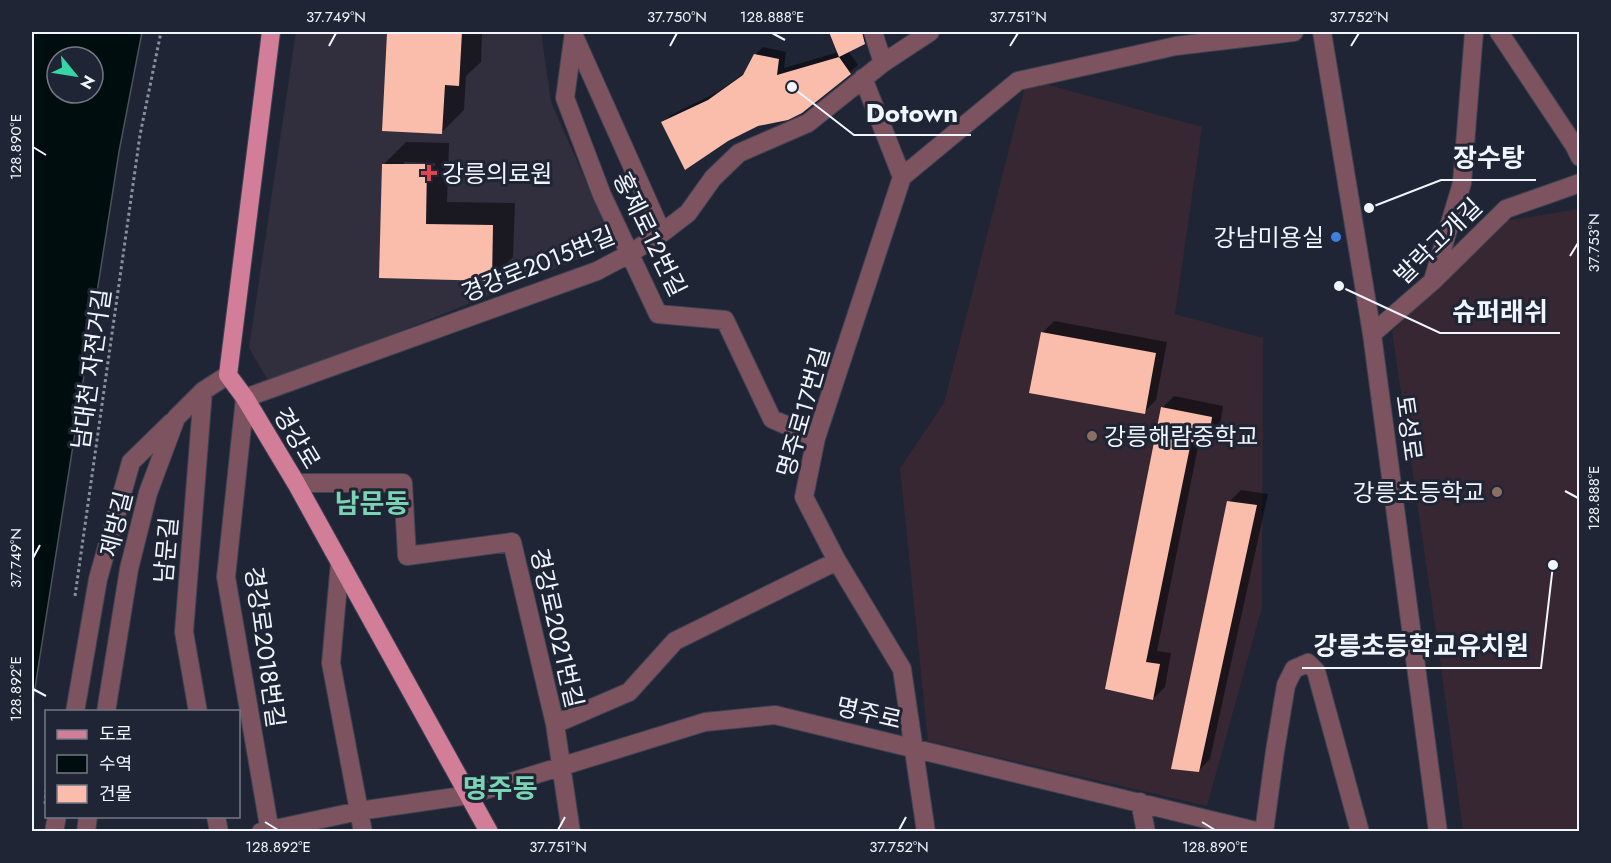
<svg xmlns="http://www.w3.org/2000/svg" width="1611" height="863" font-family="Jost,'Noto Sans KR',sans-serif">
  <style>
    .education { fill: #362733 }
    .medical { fill: #312e3e }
    .water { fill: #000d0f; stroke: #485357; stroke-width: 1.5; fill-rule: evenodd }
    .shadow { fill: #0007; fill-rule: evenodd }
    .building { fill: #fabcab }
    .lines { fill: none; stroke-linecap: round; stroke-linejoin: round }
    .minor-casing { stroke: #3c4251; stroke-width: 20 }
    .major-casing { stroke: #3c4251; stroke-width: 20 }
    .path { stroke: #8a8f9c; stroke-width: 3; stroke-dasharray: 3 3; stroke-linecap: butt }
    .minor { stroke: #7c535f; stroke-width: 18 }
    .major { stroke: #d37e98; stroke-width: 18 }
    .ticks { fill: none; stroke: #f1f5fe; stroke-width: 2 }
    .health-dot { fill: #e0444e; stroke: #1f2535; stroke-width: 2 }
    .shop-dot { fill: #3f7fe0; stroke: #1f2535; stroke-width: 2 }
    .education-dot { fill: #8d6e63; stroke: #1f2535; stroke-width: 2 }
    .labels { text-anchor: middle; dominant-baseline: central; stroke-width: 6; stroke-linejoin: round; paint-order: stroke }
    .poi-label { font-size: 24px; fill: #f1f5fe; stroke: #1f2535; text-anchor: start }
    .street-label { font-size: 24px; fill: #f1f5fe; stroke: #1f2535 }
    .quarter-label { font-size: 27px; font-weight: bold; fill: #7ad4b3; stroke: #1f2535 }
    .leader { fill: none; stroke: #f1f5fe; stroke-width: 2 }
    .callout-dot { fill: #f1f5fe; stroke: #1f2535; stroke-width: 2 }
    .callout-label { font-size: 26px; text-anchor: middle; font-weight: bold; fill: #f1f5fe; stroke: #1f2535; stroke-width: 6; stroke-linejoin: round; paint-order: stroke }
    .neatline { fill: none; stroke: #f1f5fe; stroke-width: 2 }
    .ticks-label { font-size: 15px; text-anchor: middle; fill: #f1f5fe }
  </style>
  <rect width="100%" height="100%" fill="#1f2535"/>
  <path class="education" d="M1027,79L1202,127L1175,314L1263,338L1262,607L1207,806L928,741L900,468L944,403Z
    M1579,209V831H1463L1439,652L1392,331L1505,221Z"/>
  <path class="medical" d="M296,32H541L551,102L614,245L270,384L249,348Z"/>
  <path class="water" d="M32,32H142L119,152L32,707ZM57,57H93V93H57Z"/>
  <path class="shadow" d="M391,32H482L481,62L466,76L464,110L442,132L389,33Z
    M831,32H871L872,35L864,43L848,51L858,65L801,112L663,122L671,115L718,92L746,72L755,55L763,47L786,52L784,68L839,52Z
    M406,142L449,143L447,202L515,203L513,257L491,279L381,277L384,164ZM404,162L435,163V166L404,165Z
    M1054,321L1167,342L1156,400L1144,412L1042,333Z
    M1174,396L1223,406L1219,432L1208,444L1199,442L1157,651L1171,653L1165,687L1153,699L1107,688L1162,408Z
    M1241,490L1268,494L1210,759L1198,771L1229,502Z"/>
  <path class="building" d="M402,32H462L459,86L445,85L442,134L382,131L387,33H402Z
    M829,32H862L865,44L839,57Z
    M754,54L779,59L777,75L839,57L851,74L802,113L788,120L758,126L728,141L685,170L661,122L708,100L743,75Z
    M382,164H427L426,224L493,225L492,281L379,278Z
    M1041,332L1156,353L1145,414L1029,393Z
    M1161,407L1212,417L1208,445L1191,442L1146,662L1160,664L1153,700L1105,689Z
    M1227,501L1257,505L1199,772L1171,769Z"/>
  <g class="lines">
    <defs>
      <path id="minor" d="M574,32L565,98L602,195L658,314L725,320L772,419L816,438
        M873,32L883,63
        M1322,32L1372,334L1438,832
        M1499,32L1574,145L1580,157
        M574,36L662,233
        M863,78L902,177L816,438L804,497L837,561L902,669L926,832
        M902,177L1018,81L1176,46L1294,32
        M1433,280L1462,183L1474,32
        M1372,334L1433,281L1506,209L1580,183
        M296,483H403L407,556L512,542L555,724L571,832
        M340,562L331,663L363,832
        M75,712L98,579L131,462L172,422
        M106,712L129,569L148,493L176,418L203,391L228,375
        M198,712L184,632L203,391
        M555,724L629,692L675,641L837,561
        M1140,802L1146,832
        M216,816L219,832
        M54,832L57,816
        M86,832L88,816
        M261,832L359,811L469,795L705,722L775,715L1260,832
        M270,832L226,577L245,398L597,271L629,254L662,233L688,213L713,178L739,153L808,123L883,63L930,32
        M1264,832L1275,751L1286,685L1294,669L1308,663L1316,671L1360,832"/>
      <path id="major" d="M271,32L228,375L245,398L296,483L489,832"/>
    </defs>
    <use href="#minor" class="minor-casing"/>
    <use href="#major" class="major-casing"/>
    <path class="path" d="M75,596L140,135L161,32
      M45,804L46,790"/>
    <use href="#minor" class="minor"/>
    <use href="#major" class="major"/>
  </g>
  <path class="ticks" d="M772,33L785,40M329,46L336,33M670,46L677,33M1010,46L1018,33M1351,46L1359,33M33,147L46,155M1570,256L1578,243M1565,491L1578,498M33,558L40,545M33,689L46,696M265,822L278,830M1202,822L1215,830M558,830L565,817M899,830L906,817"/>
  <path class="health-dot" d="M426 164h6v6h6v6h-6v6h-6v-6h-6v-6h6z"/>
  <circle class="shop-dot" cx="1336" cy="237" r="6"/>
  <g class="education-dot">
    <circle cx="1092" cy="436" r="6"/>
    <circle cx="1497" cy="492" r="6"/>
  </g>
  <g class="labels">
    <g class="poi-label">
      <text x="442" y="173">강릉의료원</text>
      <text x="1324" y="237" text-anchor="end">강남미용실</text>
      <text x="1104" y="436">강릉해람중학교</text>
      <text x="1485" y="492" text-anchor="end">강릉초등학교</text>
    </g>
    <g class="street-label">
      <text transform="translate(650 234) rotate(64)">홍제로12번길</text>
      <text transform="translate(1438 241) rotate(-44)">발락고개길</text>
      <text transform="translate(538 264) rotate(-22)">경강로2015번길</text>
      <text transform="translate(91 369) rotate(-82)">남대천 자전거길</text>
      <text transform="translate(803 412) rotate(-74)">명주로17번길</text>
      <text transform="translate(1409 428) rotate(82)">토성로</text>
      <text transform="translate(297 438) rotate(59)">경강로</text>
      <text transform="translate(116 524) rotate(-76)">제방길</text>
      <text transform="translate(166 550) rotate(-85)">남문길</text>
      <text transform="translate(557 628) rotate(77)">경강로2021번길</text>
      <text transform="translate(265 647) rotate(82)">경강로2018번길</text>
      <text transform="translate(869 713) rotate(13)">명주로</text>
    </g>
    <g class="quarter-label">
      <text x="372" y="503">남문동</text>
      <text x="500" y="788">명주동</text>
    </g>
  </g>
  <path class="leader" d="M792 87L854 135H971M1369 208L1441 180H1536M1339 286L1440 333H1560M1553 565L1541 668H1302"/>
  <g class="callout-dot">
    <circle cx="792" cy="87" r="6"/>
    <circle cx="1369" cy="208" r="6"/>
    <circle cx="1339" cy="286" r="6"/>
    <circle cx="1553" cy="565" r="6"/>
  </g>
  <g class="callout-label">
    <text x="912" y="122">Dotown</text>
    <text x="1489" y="167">장수탕</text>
    <text x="1500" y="321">슈퍼래쉬</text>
    <text x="1421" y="655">강릉초등학교유치원</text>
  </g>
  <rect width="1611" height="863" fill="none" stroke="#1f2535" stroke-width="66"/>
  <rect x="45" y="710" width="195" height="108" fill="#1f2535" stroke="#737885" stroke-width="1.5"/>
  <rect x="57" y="730" width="30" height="9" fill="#d37e98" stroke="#737885" stroke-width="1.5"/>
  <text x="99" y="740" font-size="18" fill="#f1f5fe">도로</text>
  <rect x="57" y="755" width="30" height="18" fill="#000d0f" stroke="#737885" stroke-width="1.5"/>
  <text x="99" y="770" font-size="18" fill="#f1f5fe">수역</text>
  <rect x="57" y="785" width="30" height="18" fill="#fabcab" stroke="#737885" stroke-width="1.5"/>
  <text x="99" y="800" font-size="18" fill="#f1f5fe">건물</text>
  <g transform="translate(75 75) rotate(120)"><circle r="28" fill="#1f2535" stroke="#737885" stroke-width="1.5"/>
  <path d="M0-4.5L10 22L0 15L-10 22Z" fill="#37d4a6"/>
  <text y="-9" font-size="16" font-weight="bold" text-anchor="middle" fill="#f1f5fe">N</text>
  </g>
  <rect x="33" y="33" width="1545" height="797" class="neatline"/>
  <g class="ticks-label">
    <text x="336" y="22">37.749°N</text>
    <text x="677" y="22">37.750°N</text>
    <text x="772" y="22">128.888°E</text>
    <text x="1018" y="22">37.751°N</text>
    <text x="1359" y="22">37.752°N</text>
    <text transform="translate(16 147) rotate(-90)" y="5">128.890°E</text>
    <text transform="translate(1594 243) rotate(-90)" y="5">37.753°N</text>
    <text transform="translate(1594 498) rotate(-90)" y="5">128.888°E</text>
    <text transform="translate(16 558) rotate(-90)" y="5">37.749°N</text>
    <text transform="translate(16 689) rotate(-90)" y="5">128.892°E</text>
    <text x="278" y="852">128.892°E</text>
    <text x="558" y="852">37.751°N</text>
    <text x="899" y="852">37.752°N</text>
    <text x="1215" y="852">128.890°E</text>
  </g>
</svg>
